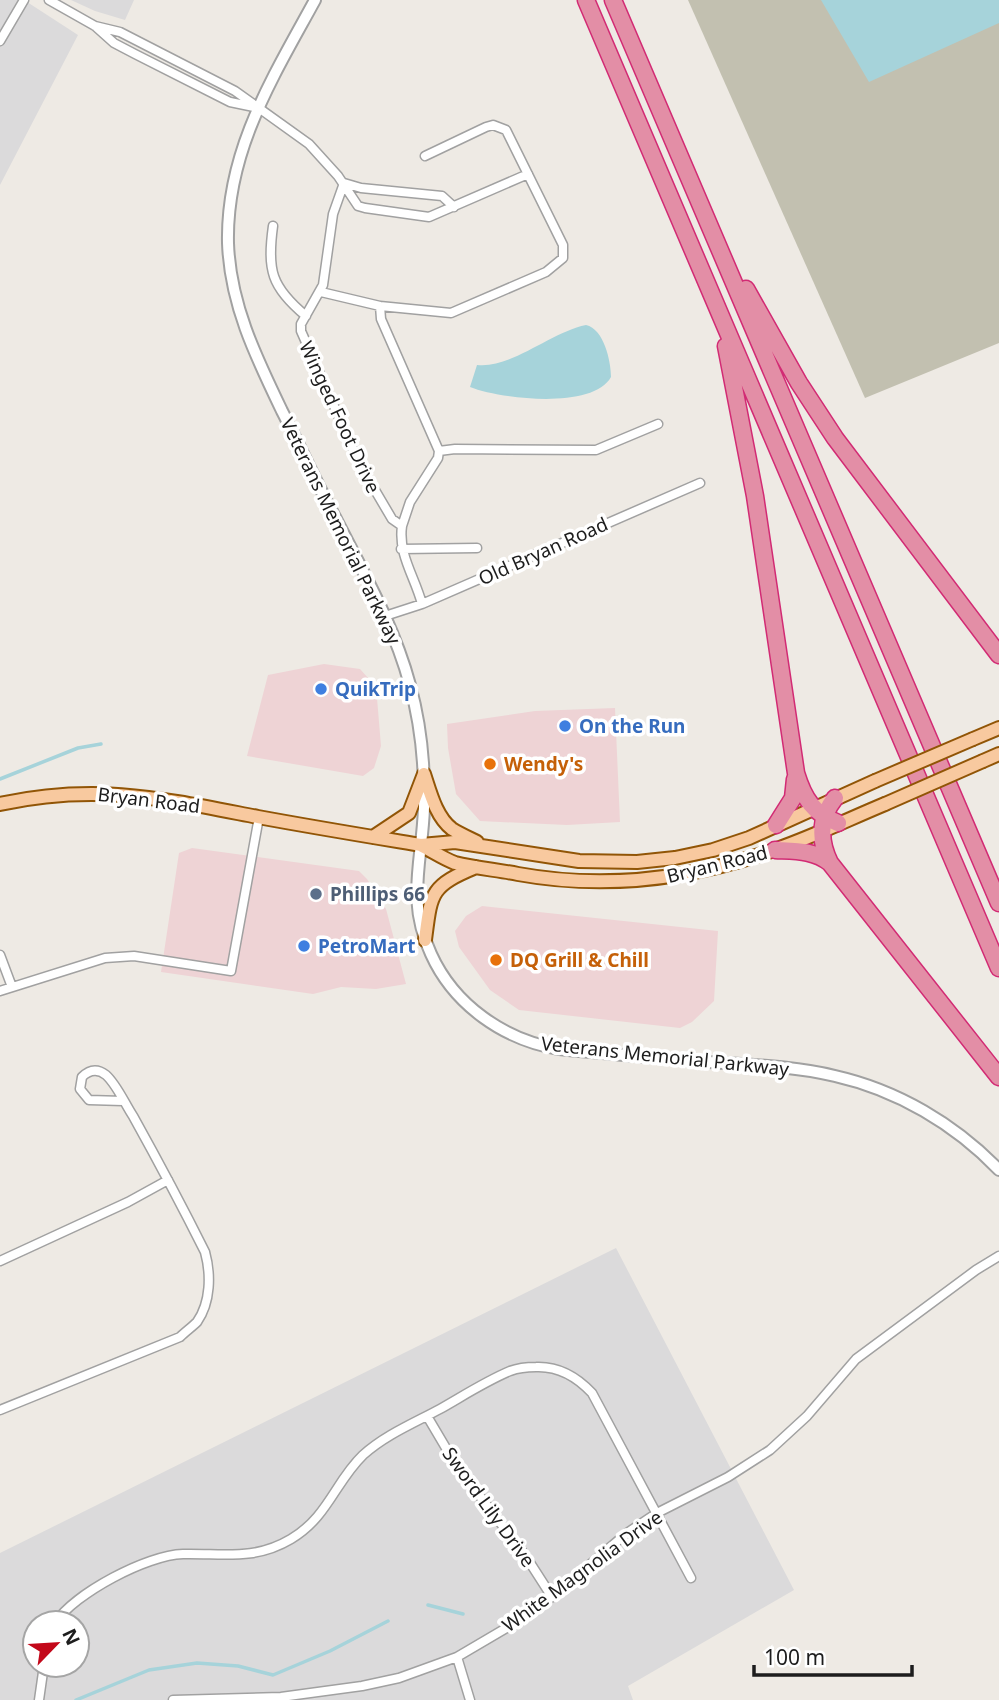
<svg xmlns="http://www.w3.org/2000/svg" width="999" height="1700" font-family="'Noto Sans',sans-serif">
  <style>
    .residential { fill: #dbdadb; fill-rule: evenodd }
    .commercial { fill: #eed3d5 }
    .construction { fill: #c2c0b0 }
    .water { fill: #a6d3da }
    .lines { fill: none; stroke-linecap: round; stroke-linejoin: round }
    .stream { stroke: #a6d3da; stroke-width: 3.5 }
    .minor-casing { stroke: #a1a1a1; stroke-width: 11 }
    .tertiary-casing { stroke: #a1a1a1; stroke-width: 14 }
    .primary-casing { stroke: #915506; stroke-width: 16 }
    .motorway-casing { stroke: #d22b74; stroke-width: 19 }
    .minor { stroke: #fff; stroke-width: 8 }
    .tertiary { stroke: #fff; stroke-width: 10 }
    .primary { stroke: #f8c99f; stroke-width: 12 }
    .motorway { stroke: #e38ea6; stroke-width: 16 }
    .primary-bridge-casing { stroke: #915506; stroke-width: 16; stroke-linecap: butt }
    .primary-bridge { stroke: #f8c99f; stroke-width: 12 }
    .shop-dot { fill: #3f7fe0; stroke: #fff; stroke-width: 2.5 }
    .food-dot { fill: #e8710a; stroke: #fff; stroke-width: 2.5 }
    .service-dot { fill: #5c6f8a; stroke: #fff; stroke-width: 2.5 }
    .labels { text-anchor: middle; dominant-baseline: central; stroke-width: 7; stroke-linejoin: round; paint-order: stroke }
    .street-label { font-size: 19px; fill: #1d1d1d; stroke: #fff }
    .shop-label { font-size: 19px; font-weight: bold; fill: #366cbe; stroke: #fff; text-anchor: start }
    .food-label { font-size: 19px; font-weight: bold; fill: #c56008; stroke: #fff; text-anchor: start }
    .service-label { font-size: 19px; font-weight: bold; fill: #4e5e75; stroke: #fff; text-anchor: start }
  </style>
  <rect width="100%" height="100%" fill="#eeeae4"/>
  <path class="residential" d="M0,0H24L78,35L0,185Z
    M71,0H134L125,20L95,11Z
    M616,1248L794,1590L628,1686L633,1700H0V1553ZM35,1623H77V1665H35Z"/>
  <path class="commercial" d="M324,664L360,669L369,679L377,698L381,746L374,768L363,776L247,756L268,675Z
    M615,708L620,822L567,825L480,821L456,794L448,748L447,724L535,711Z
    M192,848L359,871L367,879L386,909L406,984L376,989L341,987L313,994L161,972L179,853Z
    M482,906L718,931L714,1001L692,1022L680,1028L519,1010L490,990L459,947L455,931L466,916Z"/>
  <path class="construction" d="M688,0H999V343L865,398Z"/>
  <path class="water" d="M821,0H999V23L869,82Z
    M586,325C604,329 611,361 611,377C593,410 500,399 470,387L477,365C511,369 551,332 586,325Z"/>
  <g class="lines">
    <path class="stream" d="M0,779L78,748L101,744
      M428,1605L463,1614
      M76,1700L149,1670L197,1663L238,1666L273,1675L330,1651L388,1621"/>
    <defs>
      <path id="minor" d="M49,0L95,26L114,43L135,54L230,102L254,107
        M95,26L120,32L235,91L309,144L338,176L358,206L365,208L429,217L528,174
        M0,41L24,0
        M344,183L333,214L323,285L301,324V331L359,463L392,519L402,526C398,555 415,577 422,604
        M344,183L361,188L442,196L454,207
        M273,226C267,270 271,287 306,316
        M321,292L380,306L451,313L546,272L563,258V245L506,130L493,125L486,127L425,156
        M380,306L381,319L439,451L438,458L410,502L402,526
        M439,451L455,449L596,450L658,424
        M401,549L477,548
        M385,616L422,604L700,483
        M0,955L12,987
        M0,991L105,958L134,956L231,971L259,817
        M0,1261L128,1202L168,1180
        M0,1410L180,1337C185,1332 192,1327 197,1322C211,1302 211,1274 205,1252C182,1206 158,1161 133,1116C125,1104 117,1085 106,1075C97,1068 89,1070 82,1077L80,1089L89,1100L123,1101
        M427,1416L456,1465L525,1555L552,1597
        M55,1623C75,1593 147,1555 183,1554C223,1553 254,1561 291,1539C328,1517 335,1482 363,1455C385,1435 414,1423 440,1409C463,1396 486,1381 510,1371C518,1368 527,1367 536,1367C559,1366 577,1377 592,1393L691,1578
        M457,1657L470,1700
        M39,1700L44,1665
        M173,1700L281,1697L362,1686L399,1678L457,1657L508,1627L552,1597L627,1533L657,1513L728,1477L770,1450L807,1416L856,1359L976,1270L999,1256"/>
      <path id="tertiary" d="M315,0C273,77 226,151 228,243C230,304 256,357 282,411C300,446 316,482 335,517C363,572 394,625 410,685C421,725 425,767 424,808C422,863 406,900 431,954C454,1005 504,1040 559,1049C609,1054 658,1058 708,1062C750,1065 794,1066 835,1076C897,1090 955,1124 999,1170"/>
      <path id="primary" d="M973,739L999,728
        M983,761L999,754
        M424,774C430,792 436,817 452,829C460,834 469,838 477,842
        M0,804C97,783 164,799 258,817C312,827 367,836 421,845L455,842L579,861L637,862L675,858L713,850L749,838L875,781
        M373,837L409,813L424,774
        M422,846C432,851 444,859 455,863C475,868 498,870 518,874C606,890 693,879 777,849C814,836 849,819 885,804
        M425,940C431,893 430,886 476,867"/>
      <path id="motorway" d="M586,0L999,968
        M613,0L999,903
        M746,289L799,383L835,438L999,655
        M726,346L755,496L796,773C804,799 813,813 838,823
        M776,825L793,798L795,779
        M775,850C795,851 814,850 830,863L999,1077
        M830,863C819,841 819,818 835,798"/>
    </defs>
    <use href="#minor" class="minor-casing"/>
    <use href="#tertiary" class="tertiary-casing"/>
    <use href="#primary" class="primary-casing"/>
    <use href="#motorway" class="motorway-casing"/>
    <use href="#minor" class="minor"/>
    <use href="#tertiary" class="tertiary"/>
    <use href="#primary" class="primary"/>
    <use href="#motorway" class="motorway"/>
    <defs>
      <path id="primary-bridge" d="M875,781L973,739
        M885,804L983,761"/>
    </defs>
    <use href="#primary-bridge" class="primary-bridge-casing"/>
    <use href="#primary-bridge" class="primary-bridge"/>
  </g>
  <g class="shop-dot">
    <circle cx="321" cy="689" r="7"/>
    <circle cx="565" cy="726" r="7"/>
    <circle cx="304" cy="946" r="7"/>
  </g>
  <g class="food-dot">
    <circle cx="490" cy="764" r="7"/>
    <circle cx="496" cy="960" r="7"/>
  </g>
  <circle class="service-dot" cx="316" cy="894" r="7"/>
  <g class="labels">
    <g class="street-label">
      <text transform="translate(340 417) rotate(65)">Winged Foot Drive</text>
      <text transform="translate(341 531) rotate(64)">Veterans Memorial Parkway</text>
      <text transform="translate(543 551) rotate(-24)">Old Bryan Road</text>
      <text transform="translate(149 800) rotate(7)">Bryan Road</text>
      <text transform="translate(717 864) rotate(-14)">Bryan Road</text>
      <text transform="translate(665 1056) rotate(6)">Veterans Memorial Parkway</text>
      <text transform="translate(489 1507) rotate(54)">Sword Lily Drive</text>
      <text transform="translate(582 1571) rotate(-36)">White Magnolia Drive</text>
    </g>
    <g class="shop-label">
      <text x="335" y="689">QuikTrip</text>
      <text x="579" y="726">On the Run</text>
      <text x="318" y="946">PetroMart</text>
    </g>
    <g class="food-label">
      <text x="504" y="764">Wendy's</text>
      <text x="510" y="960">DQ Grill &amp; Chill</text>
    </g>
    <g class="service-label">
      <text x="330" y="894">Phillips 66</text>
    </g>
  </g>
  <g transform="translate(56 1644) rotate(65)"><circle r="33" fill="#ffffff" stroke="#a5a5a5" stroke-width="2"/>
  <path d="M0-5L12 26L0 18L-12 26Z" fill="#c3081a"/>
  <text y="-10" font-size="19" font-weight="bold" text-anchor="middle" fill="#1d1d1d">N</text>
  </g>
  <path d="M754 1665v10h158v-10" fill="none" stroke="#1d1d1d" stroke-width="3.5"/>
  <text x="764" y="1665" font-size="21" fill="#1d1d1d" stroke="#ffffff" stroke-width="5" paint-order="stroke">100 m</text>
</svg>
